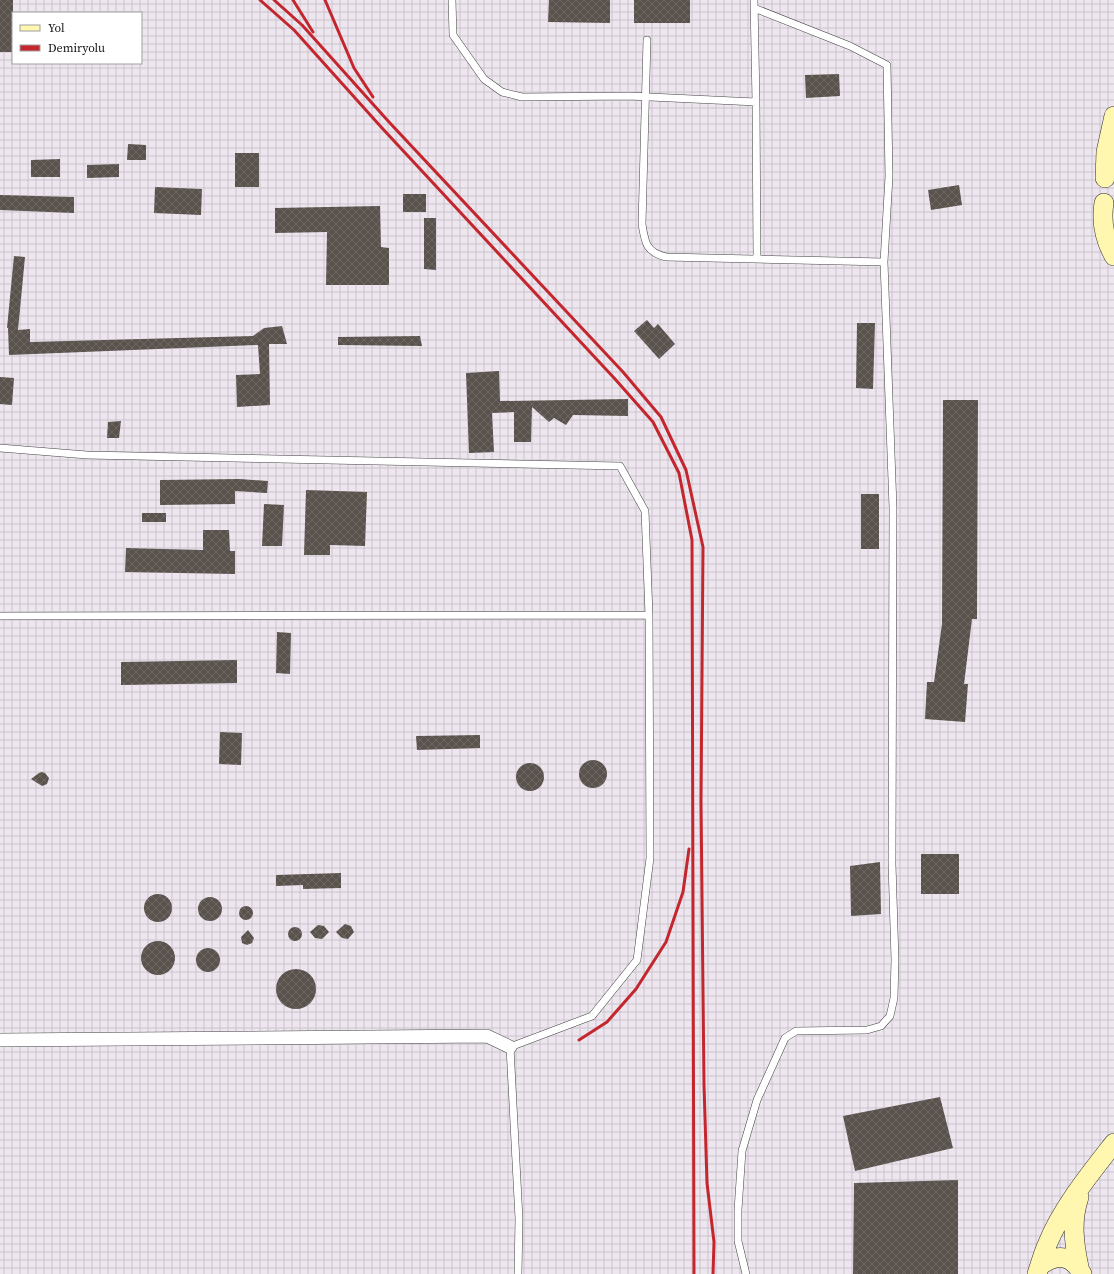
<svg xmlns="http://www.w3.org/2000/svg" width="1114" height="1274" font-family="'Source Serif 4',serif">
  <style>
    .industrial { fill: url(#industrial-grid); fill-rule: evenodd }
    .building { fill: url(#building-cross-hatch) }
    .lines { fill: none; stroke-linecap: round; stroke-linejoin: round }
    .lane-casing { stroke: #444; stroke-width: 8 }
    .street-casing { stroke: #444; stroke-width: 14 }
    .secondary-casing { stroke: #333; stroke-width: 20 }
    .lane { stroke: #fff; stroke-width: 7 }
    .street { stroke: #fff; stroke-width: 13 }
    .secondary { stroke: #fff6b0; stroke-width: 19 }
    .rail { stroke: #c4262e; stroke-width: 3 }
  </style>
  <defs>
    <pattern id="industrial-grid" width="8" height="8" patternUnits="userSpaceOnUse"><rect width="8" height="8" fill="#eee6ef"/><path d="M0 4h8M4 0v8" fill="none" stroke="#cbc4cc"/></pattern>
    <pattern id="building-cross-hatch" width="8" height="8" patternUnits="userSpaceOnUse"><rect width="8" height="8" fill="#5a524d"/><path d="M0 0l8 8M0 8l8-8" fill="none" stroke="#6d6662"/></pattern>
  </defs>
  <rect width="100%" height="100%" fill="#fffdf5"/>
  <path class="industrial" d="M0,0H1114V1274H0ZM13,13H141V63H13Z"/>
  <path class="building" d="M0,0H13V52H0Z
    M549,0H610V23L548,22Z
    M634,0H690V23H634Z
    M839,74L840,96L806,98L805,75Z
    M128,144L146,145V160H127Z
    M235,153H259V187H235Z
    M60,159V177H31V160Z
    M119,164V177L87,178V165Z
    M959,185L962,205L931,210L928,190Z
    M155,187L202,189L201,215L154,213Z
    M403,194H426V212H403Z
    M0,195L74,197V213L0,210Z
    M380,206L381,247L389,248V285H326L327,232L275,233V208Z
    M424,218H436V270L424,269Z
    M14,256L25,257L18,330L30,329V342L253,336L264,328L282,326L287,344H269L270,405L237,407L236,375L260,374L258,345L9,355L8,328H7Z
    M647,320L654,328L658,324L675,344L659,359L634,331Z
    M857,323H875L873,389L856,388Z
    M420,336L422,346L338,345V337Z
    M499,371L500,401L628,399V416L573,415L566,425L554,418L549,422L532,407L531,442H514V412L492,413L494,452L469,453L466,373Z
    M0,377L14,378L12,405L0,404Z
    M943,400H978L977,619H972L964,684H968L965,722L925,719L927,682H934L942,624Z
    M121,421L119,438H107L108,422Z
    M240,479L268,481L267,493L235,491V504L160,505V480Z
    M306,490L367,492L365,546L330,545V555H304Z
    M861,494H879V549H861Z
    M264,504L284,505L282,546H262Z
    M142,513H166V522H142Z
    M203,530H229L230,551H235V574L125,572L126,548L203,550Z
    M277,632L291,633L290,674L276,673Z
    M237,660V683L121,685V662Z
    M220,732L242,733L241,765L219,764Z
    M480,735V748L417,750L416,736Z
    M579 774a14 14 0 1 1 28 0a14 14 0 1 1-28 0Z
    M516 777a14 14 0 1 1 28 0a14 14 0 1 1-28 0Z
    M42,772L45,773L49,778L47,784L42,786L31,779L39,773Z
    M921,854H959V894H921Z
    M880,862L881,914L851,916L850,866Z
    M341,873V888L303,889V885L276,886V875Z
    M144 908a14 14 0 1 1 28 0a14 14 0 1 1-28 0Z
    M198 909a12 12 0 1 1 24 0a12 12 0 1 1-24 0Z
    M239 913a7 7 0 1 1 14 0a7 7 0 1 1-14 0Z
    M345,924L351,926L354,932L348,939L342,938L336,932Z
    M318,925L324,926L329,932L322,939L315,938L310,932Z
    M288 934a7 7 0 1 1 14 0a7 7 0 1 1-14 0Z
    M248,930L254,938L252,943L247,945L242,943L241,937Z
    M141 958a17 17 0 1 1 34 0a17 17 0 1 1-34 0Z
    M196 960a12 12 0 1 1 24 0a12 12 0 1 1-24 0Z
    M276 989a20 20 0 1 1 40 0a20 20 0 1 1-40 0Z
    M940,1097L953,1148L855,1171L843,1116Z
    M958,1180V1274H853L854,1183Z"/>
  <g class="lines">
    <defs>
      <path id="lane" d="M452,0L453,35L484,79L502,92L522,97L629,96L756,102L754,0
        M647,40L642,224C645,243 646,252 666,257L884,262
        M756,102L757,258
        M0,448L87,455L620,466L645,511L649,615L650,858L637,960L592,1016L510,1047L519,1219L518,1274
        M0,616L649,615
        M746,1274L738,1241V1210L742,1151L757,1100L785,1038L796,1031L867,1030L881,1026L890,1016L894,998L895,960L892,864L893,508L884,262L889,176L887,65L850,46L754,8"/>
      <path id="street" d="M0,1040L487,1036L510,1047"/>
      <path id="secondary" d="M1105,178L1106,152L1114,116
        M1104,203C1101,221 1105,240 1114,256
        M1041,1265C1058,1253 1072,1255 1082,1274
        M1079,1267C1074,1243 1071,1221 1079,1197
        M1037,1274C1040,1265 1043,1254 1047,1245C1062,1208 1089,1175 1114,1143"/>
    </defs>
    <use href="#lane" class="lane-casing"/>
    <use href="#street" class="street-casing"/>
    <use href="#secondary" class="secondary-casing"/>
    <use href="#lane" class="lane"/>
    <use href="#street" class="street"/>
    <use href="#secondary" class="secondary"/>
    <path class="rail" d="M260,0L294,30L382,128L615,379L653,422L679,473L692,540L694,1274
      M274,0L302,25L389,122L623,372L661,417L686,470L703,547L701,802L704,1085L707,1183L714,1242L713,1274
      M293,0L313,32
      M325,0L354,68L373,97
      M579,1040L607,1022L636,989L666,942L683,892L689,849"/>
  </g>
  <rect x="12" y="12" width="130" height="52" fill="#ffffff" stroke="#a0a0a0"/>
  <rect x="20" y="25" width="20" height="6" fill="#fff6b0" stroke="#a0a0a0"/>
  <text x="48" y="32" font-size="12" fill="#111111">Yol</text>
  <rect x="20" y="45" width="20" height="6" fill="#c4262e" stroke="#a0a0a0"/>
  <text x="48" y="52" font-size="12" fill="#111111">Demiryolu</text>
</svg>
